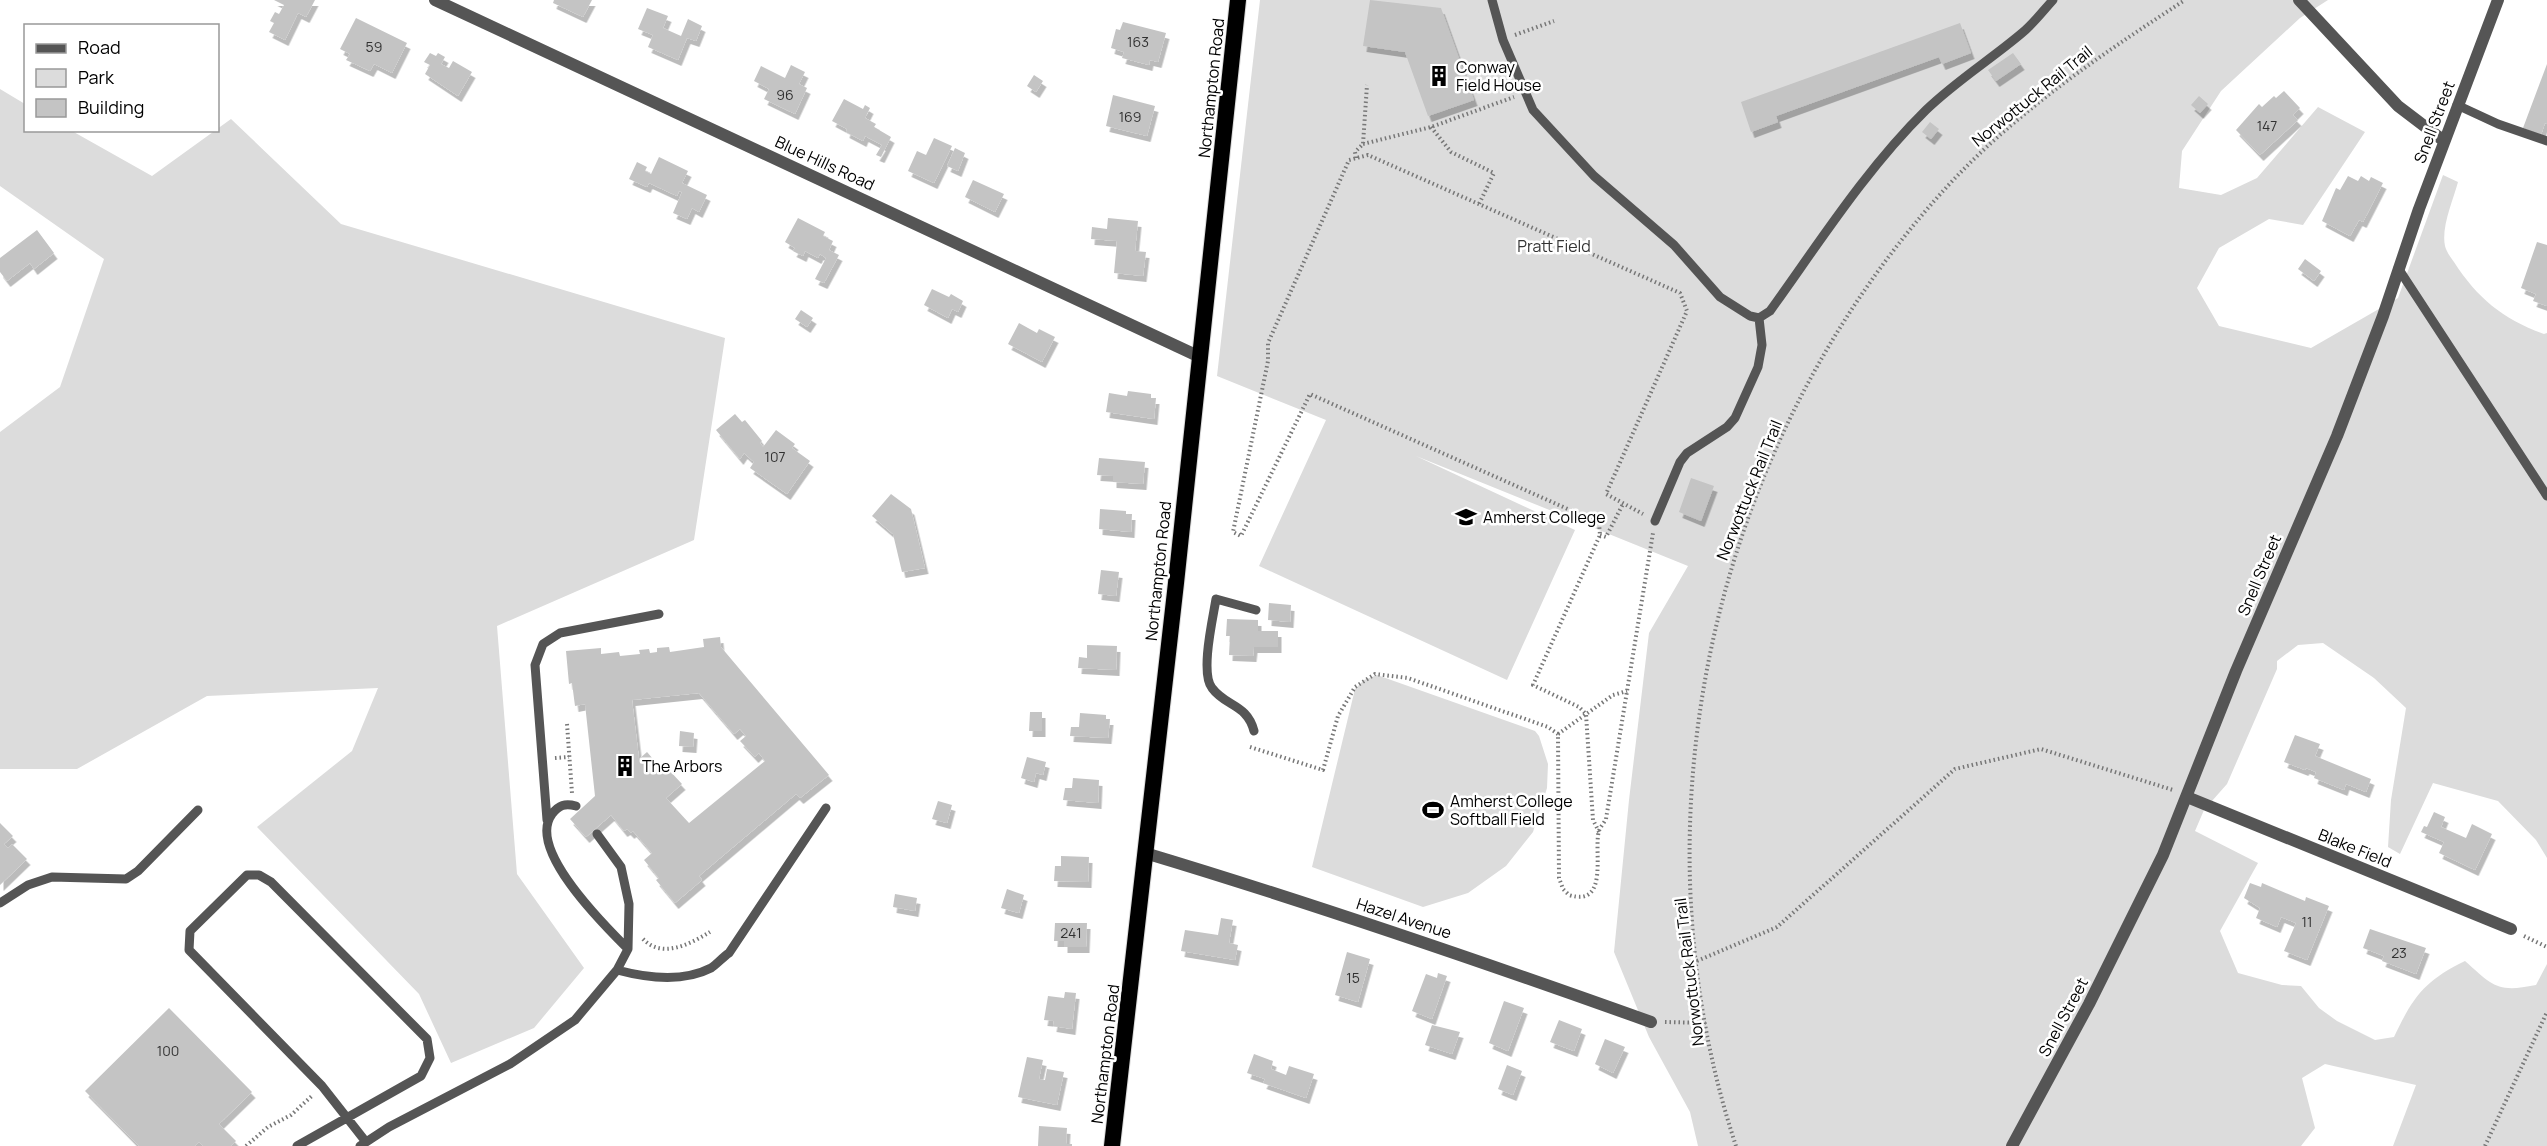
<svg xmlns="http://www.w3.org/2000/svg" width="2547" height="1146" font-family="Manrope,sans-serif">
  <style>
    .green { fill: #dcdcdc }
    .building { fill: #c4c4c4; fill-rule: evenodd; filter: url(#shadow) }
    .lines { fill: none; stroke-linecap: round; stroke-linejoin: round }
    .trunk-casing { stroke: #dbdbdb; stroke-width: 18 }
    .path { stroke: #777; stroke-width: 4; stroke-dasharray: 1.5 3; stroke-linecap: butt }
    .service { stroke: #555; stroke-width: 9 }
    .minor { stroke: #555; stroke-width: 12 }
    .trunk { stroke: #000; stroke-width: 16 }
    .labels { text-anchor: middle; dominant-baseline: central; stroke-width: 5; stroke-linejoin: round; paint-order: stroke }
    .number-label { font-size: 14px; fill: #313131 }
    .poi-label { font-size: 16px; fill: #000; stroke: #fff; text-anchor: start }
    .street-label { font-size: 16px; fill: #000; stroke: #fff }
    .park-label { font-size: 16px; fill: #333; stroke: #fff }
  </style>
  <defs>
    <filter id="shadow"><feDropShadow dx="3.5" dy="6" stdDeviation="0" flood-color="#0004"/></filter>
  </defs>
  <rect width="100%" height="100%" fill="#fff"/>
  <path class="green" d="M1260,0H2328L2300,18L2221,91L2182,151L2179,188L2221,195L2257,178L2318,107L2365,132L2303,225L2269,219L2219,248L2197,288L2219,326L2311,348L2398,298L2443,175L2458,182C2453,201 2441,227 2445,246C2446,251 2451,258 2454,262C2478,299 2503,319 2544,334L2547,333V858L2536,840L2498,801L2433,783L2400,854L2388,847L2391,800L2406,708L2374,678L2323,643L2298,645L2277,661V669L2227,784L2204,810L2195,831L2258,863L2220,931L2238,973L2282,985L2301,986L2319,1008L2337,1021L2375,1040L2394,1037C2413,997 2424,981 2465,961C2493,986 2497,993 2536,985L2547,964V1146H2393L2416,1085L2325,1064L2302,1078L2315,1128L2301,1146H1698L1690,1112L1649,1037L1614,952L1629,800L1649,633L1688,566L1416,456L1575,530L1507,680L1259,566L1326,420L1217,376Z
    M0,89L25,104L26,130L72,131L152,176L231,119L341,224L725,338L694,540L497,626L517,874L584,968L534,1028L451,1063L419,994L257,827L352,751L378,688L207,696L77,769H0V432L60,387L104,259L0,186Z
    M1377,675L1535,731L1539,736L1548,764L1547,788L1533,832L1506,866L1468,893L1423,907L1312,867L1355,689L1364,680Z"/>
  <path class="building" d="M274,0H315L306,17L298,13L285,40L269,32L274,23L270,21L275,12L279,14L284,5Z
    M554,0H592L583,17L553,3Z
    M1370,0L1441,8L1474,100L1428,116L1405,52L1363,46Z
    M647,8L668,16L663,28L681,36L688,19L702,26L696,41L687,38L678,60L648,47L653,35L638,29Z
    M356,18L407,43L392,73L374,64L370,71L346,60L350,54L340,49Z
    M1123,22L1166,33L1158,62L1150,60L1149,65L1122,58L1124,52L1111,48L1116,29L1120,30Z
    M1960,23L1971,53L1942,64L1939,57L1776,116L1778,122L1751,132L1741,102Z
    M430,53L436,56L438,53L445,57L441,64L449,68L453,61L472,72L458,96L425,74L430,65L424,62Z
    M2013,53L2021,64L1996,81L1988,70Z
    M2547,64V124L2545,123L2541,135L2523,128Z
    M791,65L805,72L799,84L807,88L795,114L764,99L769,89L754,81L761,66L785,78Z
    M1034,75L1043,81L1036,92L1027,86Z
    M2284,91L2300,108L2293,115L2298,120L2260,155L2236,130L2259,104L2262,107L2274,96L2276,98Z
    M1113,95L1155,106L1147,136L1106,126Z
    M2199,96L2208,104L2200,113L2191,105Z
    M844,99L863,109L865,105L870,108L865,118L876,124L874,127L891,137L881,157L876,155L882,145L865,136L863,141L846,132L847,129L832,121Z
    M1930,122L1939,129L1931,139L1922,132Z
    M934,138L952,146L934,183L908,171L917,151L926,155Z
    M955,148L965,153L958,171L947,166Z
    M659,157L688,171L682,183L707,195L699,212L692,208L687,219L673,213L682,192L679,191L677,196L649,183L647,187L629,179L637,162L647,167L645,171L651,174Z
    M2348,176L2358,181L2361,176L2369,181L2371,177L2383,183L2363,222L2359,220L2350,236L2322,221L2336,188L2340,190Z
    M973,180L1004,194L995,212L965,197Z
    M798,218L825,232L823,236L833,241L829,250L839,255L824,283L815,279L826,258L820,254L818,258L805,251L803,256L793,251L795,248L785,242Z
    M1108,218L1138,221L1135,251L1146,252L1143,276L1114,273L1117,241L1091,239L1092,227L1107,229Z
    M37,230L54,253L34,269L30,263L7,281L0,272V258Z
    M2537,242L2547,245V306L2533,301L2536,294L2521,288Z
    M2305,259L2321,271L2314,281L2298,269Z
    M932,289L949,297L951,294L963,301L958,312L952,309L948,318L924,305Z
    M801,310L813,318L807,327L795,319Z
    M1019,323L1037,333L1039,329L1055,337L1042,362L1008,344Z
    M1128,391L1151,394V398H1156L1154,419L1106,412L1109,393L1127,396Z
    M735,414L742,422L745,420L762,441L760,443L763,447L776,430L795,444L792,448L810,461L787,494L750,468L754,462L744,453L740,459L716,430Z
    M1099,458L1145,462L1143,484L1113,482V476L1097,475Z
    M1691,478L1714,486L1701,521L1679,512Z
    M891,494L911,509L925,568L902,572L893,534L872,516Z
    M1100,509L1126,511V514H1132L1131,532L1099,529Z
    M1101,570L1119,572L1116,596L1098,594Z
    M1269,603L1291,605L1290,622L1268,620Z
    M1227,619L1258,620V631H1278V647H1254L1253,656L1229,655L1230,636H1226Z
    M720,637L721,647L829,775L800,798L796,794L699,876L702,880L675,903L656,880L659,878L644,860L652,853L633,831L631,833L627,829L624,831L611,815L586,837L570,819L595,796L585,704L575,706L572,683L569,684L566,651L601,648V654L619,652L620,656L640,654L639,650L649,649L650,653L657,652V648L669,647L670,652L704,647L703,639ZM699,693L734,734L740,729L746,736L740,741L755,757L759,753L765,761L689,823L666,798L682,784L669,770L666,774L647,752L639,759L632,700Z
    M1087,645L1117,646L1116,670L1078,668L1079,657L1087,658Z
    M1030,712H1042V731H1029Z
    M1080,713L1106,715V719H1110L1108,738L1070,736L1071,727H1079Z
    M680,731L694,733L693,747L679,746Z
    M2295,735L2320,744L2315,756L2371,779L2366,792L2346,784L2344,790L2314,778L2316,772L2306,768L2305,770L2284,762Z
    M1027,757L1046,762L1043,775L1036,773L1034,782L1021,778Z
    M1073,778L1099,780L1098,803L1063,800L1065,788H1072Z
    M938,801L952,805L947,823L932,819Z
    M2434,812L2445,817L2441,827L2466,838L2472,824L2492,834L2475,870L2439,853L2444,842L2421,832L2424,826L2427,827Z
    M0,823L13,836L4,844L8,848L12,844L27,859L0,885Z
    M1061,856L1089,857L1088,882L1054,881L1055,866H1061Z
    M2250,883L2261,887L2262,883L2305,901L2306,897L2329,906L2307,960L2284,951L2296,923L2281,917L2277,927L2256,918L2260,908L2244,898Z
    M1007,889L1024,895L1019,913L1001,908Z
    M895,894L917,898L915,911L893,907Z
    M1221,918L1233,920L1229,943L1238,945L1235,960L1181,951L1185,930L1218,935Z
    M1055,923H1087L1086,947H1064V941H1054Z
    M2370,929L2426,948L2416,974L2382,961L2384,956L2363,948Z
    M1347,952L1370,959L1358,1002L1335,995Z
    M1438,973L1447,976L1432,1019L1412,1011L1426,974L1437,978Z
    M1065,992L1076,993L1072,1029L1053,1026L1054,1021L1044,1020L1048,996L1064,998Z
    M1504,1001L1524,1008L1508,1051L1489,1043Z
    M169,1008L252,1092L219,1124L236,1141L231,1146H203L199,1142L195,1146H139L85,1091Z
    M1559,1020L1582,1029L1574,1051L1550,1042Z
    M1432,1025L1460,1032L1452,1054L1425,1045Z
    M1605,1039L1625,1047L1613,1073L1595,1064Z
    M1254,1054L1273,1061L1271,1069L1286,1075L1289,1066L1314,1074L1306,1098L1263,1083L1265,1079L1247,1073Z
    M1027,1057L1043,1060L1039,1079L1045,1080L1047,1069L1064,1072L1057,1105L1018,1097Z
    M1507,1065L1522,1071L1513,1095L1498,1089Z
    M1039,1126L1067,1128L1066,1144H1072V1146H1038Z"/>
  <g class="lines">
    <defs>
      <path id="trunk" d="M1112,1146L1176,583L1238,0"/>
    </defs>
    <use href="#trunk" class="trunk-casing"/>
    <path class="path" d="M1515,35L1554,21
      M1431,127L1451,152L1494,173L1479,204
      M1363,144L1431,127L1514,97
      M1356,158L1355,152L1363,144L1367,85
      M1600,535L1606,537L1623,504
      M567,724L572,793
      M1558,734L1613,695L1627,691
      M1250,747L1323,770L1338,716L1355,687L1375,674L1408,678L1548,727L1558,734L1559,878L1563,889L1569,895C1610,908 1593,849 1599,831C1600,827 1604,823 1606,819L1653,533
      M555,758L569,757
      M1599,832L1593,820L1586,714L1579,707L1533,685L1600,535L1599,523L1310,394L1241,536L1233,532L1268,361V343L1349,160L1368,155L1680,293L1687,311L1606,494L1643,514
      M2524,936L2547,947
      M643,939C662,959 690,944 710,932
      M1697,961L1777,927L1955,769L2041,749L2173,790
      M1665,1022L1706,1023
      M246,1146L268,1127L291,1115L313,1095
      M1736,1146C1628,819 1713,444 1944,190C2013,114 2099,56 2185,0
      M2485,1146L2547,1012"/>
    <path class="service" d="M1492,0L1503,40L1533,110L1594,176L1674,245L1720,297L1750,316L1759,318L1770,311C1819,243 1866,169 1926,110C1956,81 1990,60 2022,33C2033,24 2043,11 2053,0
      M2457,105L2498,124L2547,141
      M2398,268L2547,496
      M1655,521L1680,462L1687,453L1727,427L1735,418L1758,367L1762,345L1759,318
      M1254,731C1247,704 1226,707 1212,688C1200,673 1213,618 1216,599L1256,610
      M576,806C565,803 559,805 552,814C526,849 605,926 628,949
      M547,820L535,665L543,644L560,633L659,614
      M0,903L28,885L52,877L126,879L138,871L198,810
      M617,970C647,978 682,983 711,968C717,964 723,957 729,953L826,808
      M297,1146L421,1076L430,1058L427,1039L271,882L259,875H247L190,931L189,950L322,1086L366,1142
      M360,1146L389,1127L510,1064L575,1020L617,970L628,949L629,904L621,867L597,834"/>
    <path class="minor" d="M435,0L1200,357
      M2299,0L2398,106L2444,141
      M2187,797L2511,929
      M1145,853C1315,904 1483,962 1651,1022
      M2012,1146L2089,1004L2163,855L2236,671L2337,436L2383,316L2419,209L2498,0"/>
    <use href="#trunk" class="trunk"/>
  </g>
  <defs>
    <symbol id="building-bare" viewBox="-9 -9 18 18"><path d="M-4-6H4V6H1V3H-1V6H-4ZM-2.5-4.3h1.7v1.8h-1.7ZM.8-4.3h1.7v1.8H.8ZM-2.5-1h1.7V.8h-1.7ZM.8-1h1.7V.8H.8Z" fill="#000" stroke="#fff" stroke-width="2.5" paint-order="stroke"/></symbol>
    <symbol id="university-bare" viewBox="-9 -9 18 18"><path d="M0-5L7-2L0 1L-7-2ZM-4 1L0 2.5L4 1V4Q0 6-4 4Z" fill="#000" stroke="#fff" stroke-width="2.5" paint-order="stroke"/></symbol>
    <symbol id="stadium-bare" viewBox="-9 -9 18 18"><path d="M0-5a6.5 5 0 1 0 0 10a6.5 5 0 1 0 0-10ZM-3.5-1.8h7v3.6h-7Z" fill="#000" stroke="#fff" stroke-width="2.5" paint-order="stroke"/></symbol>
  </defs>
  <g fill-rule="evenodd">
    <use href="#building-bare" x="1424" y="61" width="30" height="30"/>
    <use href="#university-bare" x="1451" y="502" width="30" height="30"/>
    <use href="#building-bare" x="610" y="751" width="30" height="30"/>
    <use href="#stadium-bare" x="1418" y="795" width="30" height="30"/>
  </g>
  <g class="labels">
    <g class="number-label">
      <text x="1138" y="41">163</text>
      <text x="374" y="46">59</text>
      <text x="785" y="94">96</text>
      <text x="1130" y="116">169</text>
      <text x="2267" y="125">147</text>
      <text x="775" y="456">107</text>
      <text x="2307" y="921">11</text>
      <text x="1071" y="932">241</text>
      <text x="2399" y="952">23</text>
      <text x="1353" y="977">15</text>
      <text x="168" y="1050">100</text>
    </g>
    <g class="poi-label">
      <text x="1456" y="67">Conway<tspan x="1456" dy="18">Field House</tspan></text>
      <text x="1483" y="517">Amherst College</text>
      <text x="642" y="766">The Arbors</text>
      <text x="1450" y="801">Amherst College<tspan x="1450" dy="18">Softball Field</tspan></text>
    </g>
    <g class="street-label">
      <text transform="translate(1211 88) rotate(-84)">Northampton Road</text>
      <text transform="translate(2032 96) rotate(-39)">Norwottuck Rail Trail</text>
      <text transform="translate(2434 122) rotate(-69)">Snell Street</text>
      <text transform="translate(825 163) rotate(25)">Blue Hills Road</text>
      <text transform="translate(1749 490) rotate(-68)">Norwottuck Rail Trail</text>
      <text transform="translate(1158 571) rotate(-84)">Northampton Road</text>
      <text transform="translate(2259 575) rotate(-67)">Snell Street</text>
      <text transform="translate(2355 848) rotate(22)">Blake Field</text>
      <text transform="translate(1404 918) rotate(18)">Hazel Avenue</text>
      <text transform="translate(1689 972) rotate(-97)">Norwottuck Rail Trail</text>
      <text transform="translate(2063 1017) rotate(-62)">Snell Street</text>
      <text transform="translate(1105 1054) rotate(-83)">Northampton Road</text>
    </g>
    <g class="park-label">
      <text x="1554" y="246">Pratt Field</text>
    </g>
  </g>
  <rect x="24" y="24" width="195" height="108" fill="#ffffff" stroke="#999999" stroke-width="1.5"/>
  <rect x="36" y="44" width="30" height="9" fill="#555555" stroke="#999999" stroke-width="1.5"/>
  <text x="78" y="54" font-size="18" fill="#000000">Road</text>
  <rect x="36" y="69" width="30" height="18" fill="#dcdcdc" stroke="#999999" stroke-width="1.5"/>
  <text x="78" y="84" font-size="18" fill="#000000">Park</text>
  <rect x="36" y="99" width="30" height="18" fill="#c4c4c4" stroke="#999999" stroke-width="1.5"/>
  <text x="78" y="114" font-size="18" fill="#000000">Building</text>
</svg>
